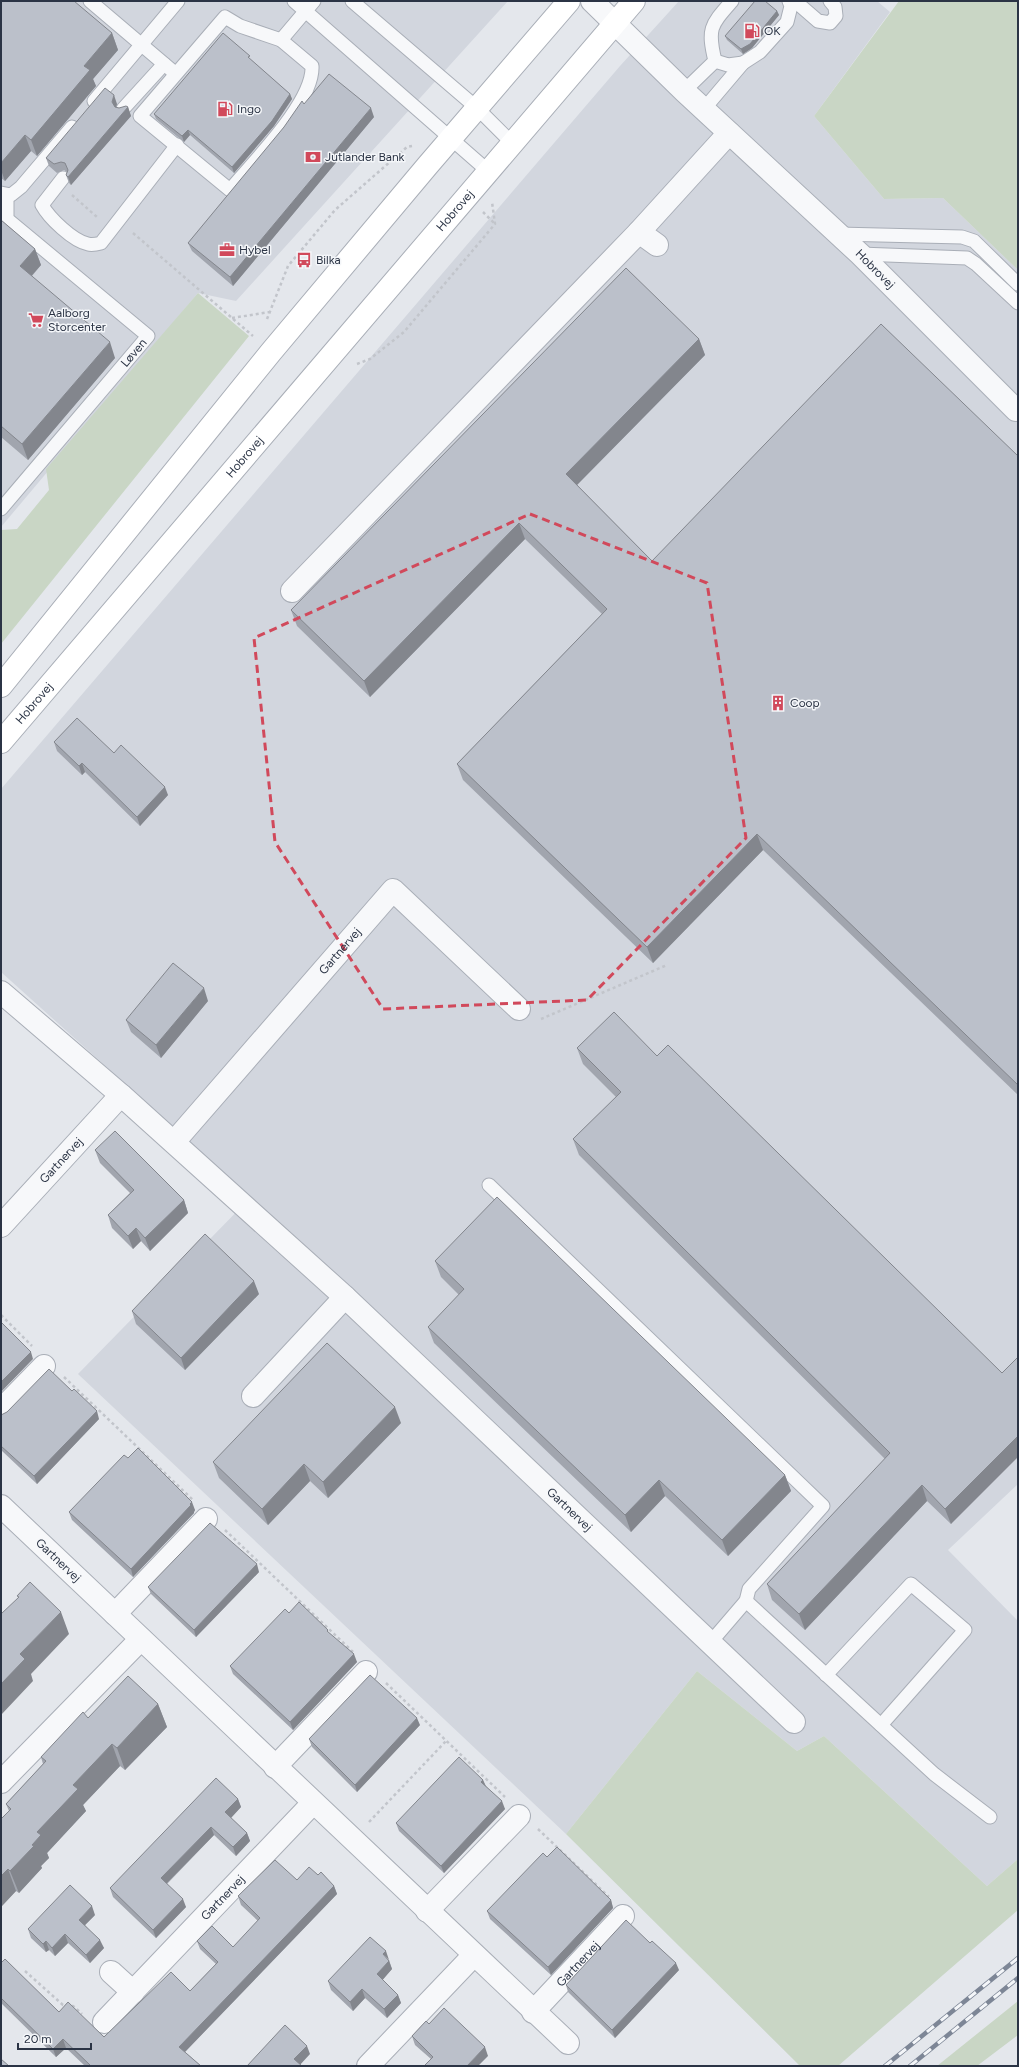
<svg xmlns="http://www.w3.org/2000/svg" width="1019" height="2067" font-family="Figtree,sans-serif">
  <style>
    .built { fill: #d2d6de }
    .green { fill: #c9d6c5 }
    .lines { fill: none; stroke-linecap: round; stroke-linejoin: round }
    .service-casing { stroke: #a9aeb7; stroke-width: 15 }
    .minor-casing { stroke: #a9aeb7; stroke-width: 24 }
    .secondary-casing { stroke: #a9aeb7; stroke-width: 24 }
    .path { stroke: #c2c5cb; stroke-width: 2.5; stroke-dasharray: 3 3; stroke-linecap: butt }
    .service { stroke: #f7f8fa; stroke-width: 13 }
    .minor { stroke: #f7f8fa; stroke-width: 22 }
    .secondary { stroke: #fff; stroke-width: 22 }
    .rail-casing { stroke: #7d8696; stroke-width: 4.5 }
    .rail { stroke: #f4f6f9; stroke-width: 3; stroke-dasharray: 9; stroke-linecap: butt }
    .wall { fill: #a1a5ae }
    .shaded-wall { fill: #83868d }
    .building { fill: #bbc0ca; stroke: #83868d }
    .marked { fill: none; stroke: #d1495b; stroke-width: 3; stroke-dasharray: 8 5; stroke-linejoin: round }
    .labels { text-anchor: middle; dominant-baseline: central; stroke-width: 3; stroke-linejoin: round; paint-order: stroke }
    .poi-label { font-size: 12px; fill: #2b3445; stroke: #f4f6f9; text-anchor: start }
    .street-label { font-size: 12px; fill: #2b3445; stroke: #f4f6f9 }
  </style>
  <rect width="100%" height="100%" fill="#e4e7ec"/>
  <path class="built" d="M1,1H508L236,301L198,293L1,527Z
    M679,1H877L890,12L814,116L884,199L943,198L1018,270V1484L948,1550L1018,1621V1859L987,1886L824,1736L797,1751L697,1671L566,1834L78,1374L251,1197L1,972V789L620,66Z"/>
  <path class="green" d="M899,1H1018V270L943,198L884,199L814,116Z
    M198,293L249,336L1,644V530L17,529L49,490L46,469Z
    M697,1671L797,1751L824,1736L987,1886L1018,1859V1910L838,2066H800L566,1834Z
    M1018,2001V2035L977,2066H937Z"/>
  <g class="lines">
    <defs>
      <g id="service">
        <path d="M90,1L176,74L140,116L230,190C253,162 314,102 312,66L281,40L240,26L225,17L176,74"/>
        <path d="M294,1L488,171"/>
        <path d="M352,1L477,108L513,144"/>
        <path d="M795,1L818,21L830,23L836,16L835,7L830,1"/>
        <path d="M281,40L314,1"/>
        <path d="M715,61L728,65L743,63"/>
        <path d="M684,91L715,61C707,28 711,25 732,1"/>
        <path d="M94,101L178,1"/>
        <path d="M123,109L164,64"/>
        <path d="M704,109L743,63L760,52L787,22L791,6L789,1"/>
        <path d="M63,178L42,205C49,218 73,241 88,244C92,245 97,244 101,243L177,145"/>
        <path d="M1,193L11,195L21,187L72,127"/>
        <path d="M838,234L962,237L974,241L1018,284"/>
        <path d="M860,254L967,258L976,264L1018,303"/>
        <path id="s1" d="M1,509L148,336L7,219V195"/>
        <path d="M489,1185L823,1506L749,1589L746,1601L710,1643"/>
        <path d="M746,1601L934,1774L990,1817"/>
        <path d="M826,1675L911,1584L965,1630L881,1725"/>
      </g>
      <g id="minor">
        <path id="s2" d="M592,1L684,91L860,254L1016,410"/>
        <path d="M639,232L657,245"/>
        <path d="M292,591L639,232L729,133"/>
        <path id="s3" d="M1,992L121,1095L345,1297L794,1722"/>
        <path id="s4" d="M174,1142L393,890L519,1009"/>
        <path id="s5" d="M1,1226L121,1095"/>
        <path d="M253,1396L345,1297"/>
        <path d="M1,1410L44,1366"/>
        <path id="s6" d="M1,1506L568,2043"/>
        <path d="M115,1614L206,1519"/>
        <path d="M275,1767L366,1672"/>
        <path d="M1,1782L141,1639"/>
        <path d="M427,1911L519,1816"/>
        <path d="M111,1972L133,1992"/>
        <path id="s7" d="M533,2012L623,1916"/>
        <path id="s8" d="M104,2022L313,1803"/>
        <path d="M368,2066L474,1955"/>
      </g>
      <g id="secondary">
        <path d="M1,686L271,352L428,165L569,1"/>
        <path id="s9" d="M1,742L634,1"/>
      </g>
    </defs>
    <use href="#service" class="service-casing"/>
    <use href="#minor" class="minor-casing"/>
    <use href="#secondary" class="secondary-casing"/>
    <path class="path" d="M72,195L97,217
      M483,212L495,224
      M133,233L253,336
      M232,318L270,312
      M267,319L288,266L335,210L407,147L412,146
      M357,364L370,359L404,332L495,224L492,202
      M541,1019L667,965
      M1,1315L32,1346
      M64,1377L194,1501
      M225,1530L353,1652
      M386,1683L505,1797
      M369,1822L446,1741
      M538,1829L609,1897
      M25,1971L63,2005L73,2006L82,2014"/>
    <use href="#service" class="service"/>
    <use href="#minor" class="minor"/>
    <use href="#secondary" class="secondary"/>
    <defs>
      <path id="rail" d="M885,2066L1018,1958
        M910,2066L1018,1978"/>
    </defs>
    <use href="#rail" class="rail-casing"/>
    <use href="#rail" class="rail"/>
  </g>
  <path class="wall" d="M1,1L112,33L118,50L93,79L96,86L37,156L31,151L5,181L1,178Z
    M777,11L779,15L752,48L743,54L727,40L725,36Z
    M251,60L290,94L292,99L274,126L234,173L190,135L184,142L156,119L154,114Z
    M117,104L116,107L119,108L128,107L131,116L71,185L69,183L66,175L67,172L64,170L57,173L49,166L46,158Z
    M304,104L374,117L233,286L192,251L188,243Z
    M1,220L35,249L41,265L32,276L115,358L28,460L1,437Z
    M699,339L705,355L577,485L652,561L1018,456V1095L763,850L653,963L463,780L457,764L602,614L525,539L370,697L297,626L291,610Z
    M54,742L114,753L168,795L140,826L85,772L82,775L57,751Z
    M208,1001L161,1058L131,1032L126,1020Z
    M577,1048L657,1056L1002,1373L951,1524L927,1501L805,1630L772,1600L767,1584L885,1459L579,1155L573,1139L616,1097L583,1064Z
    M95,1150L184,1200L188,1213L150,1251L141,1241L133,1249L112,1228L108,1215L130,1193L100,1163Z
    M435,1261L785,1475L791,1491L728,1556L665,1496L631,1532L434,1343L428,1327L459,1295L441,1277Z
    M259,1294L185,1370L136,1324L132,1311Z
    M1,1415L99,1419L37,1484L1,1450Z
    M401,1423L328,1498L310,1481L268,1525L219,1478L213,1462Z
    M128,1458L195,1510L194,1512V1513L133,1577L72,1520L69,1512Z
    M259,1572L196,1637L151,1594L148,1587Z
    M289,1613L329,1633L357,1662L293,1730L233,1674L230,1666Z
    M158,1704L167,1727L125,1770L120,1766L83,1805L86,1811L47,1853L49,1858L41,1866L42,1868L19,1893L16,1891L1,1907V1819L9,1811L6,1804L43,1764L41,1757L88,1718Z
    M420,1725L357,1792L312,1747L309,1739Z
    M483,1780L486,1786L505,1809L444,1873L399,1831L396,1823Z
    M238,1799L241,1807L231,1818L247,1833L250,1841L236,1856L214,1835L167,1884L186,1907L156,1938L113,1897L110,1888Z
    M547,1857L611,1900L613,1908L551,1975L490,1919L487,1911Z
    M318,1875L334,1886L337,1894L185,2052L201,2066H85L66,2048L56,2057L1,2003V1963L59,2012L104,2037L190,1991L216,1964L200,1949L197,1941L233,1947L258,1921L241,1905L238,1896L297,1880Z
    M95,1915L85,1925L104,1948L90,1963L68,1943L55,1956L49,1950L46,1952L31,1938L28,1929Z
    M389,1960L392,1969L382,1980L398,1995L401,2003L387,2018L365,1998L353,2011L331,1990L328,1981Z
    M679,1970L615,2038L568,1992L566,1985Z
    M429,2024L488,2056L431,2059L415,2045L412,2036Z"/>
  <path class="shaded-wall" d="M777,11L779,15L752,48L743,54L741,49Z
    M112,33L118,50L93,79L96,86L37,156L31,140L84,66Z
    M290,94L292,99L274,126L234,173L232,167Z
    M114,95L117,104L115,111L112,102Z
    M128,107L131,116L71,185L68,177Z
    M371,108L374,117L233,286L230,277Z
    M188,130L190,135L184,142L182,136Z
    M25,135L31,151L5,181L1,170V163Z
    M35,249L41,265L26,282L20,266Z
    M699,339L705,355L572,490L566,474Z
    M110,342L115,358L28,460L22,444Z
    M519,523L525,539L370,697L364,681Z
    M82,763L85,772L82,775L79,766Z
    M165,787L168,795L140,826L137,817Z
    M757,834L763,850L653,963L647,947Z
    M204,988L208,1001L161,1058L156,1045Z
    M184,1200L188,1213L150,1251L145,1238Z
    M136,1228L141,1241L133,1249L128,1236Z
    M254,1281L259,1294L185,1370L181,1358Z
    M31,1352L33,1359L1,1392V1382Z
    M395,1407L401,1423L328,1498L323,1482Z
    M97,1411L99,1419L37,1484L34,1476Z
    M1018,1436V1457L951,1524L945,1509Z
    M304,1464L310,1481L268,1525L262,1509Z
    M785,1475L791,1491L728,1556L722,1540Z
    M659,1480L665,1496L631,1532L625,1515Z
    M922,1485L927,1501L805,1630L799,1614Z
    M192,1502L195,1510L194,1512V1513L133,1577L131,1569Z
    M257,1564L259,1572L196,1637L194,1630Z
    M61,1612L69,1634L31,1674L33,1681L1,1715V1684L20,1654Z
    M354,1654L357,1662L293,1730L290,1722Z
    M158,1704L167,1727L125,1770L117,1748Z
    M417,1718L420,1725L357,1792L355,1785Z
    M112,1744L120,1766L83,1805L86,1811L47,1853L49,1858L41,1866L42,1868L19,1893L10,1871L32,1845L37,1832L73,1785Z
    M483,1780L486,1787L481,1782Z
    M238,1799L241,1807L228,1821L225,1812Z
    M502,1801L505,1809L444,1873L441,1866Z
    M211,1827L214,1835L164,1886L161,1878Z
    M247,1833L250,1841L236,1856L233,1847Z
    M8,1869L16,1891L1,1907V1876Z
    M334,1886L337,1894L182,2055L179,2047Z
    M183,1899L186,1907L156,1938L153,1930Z
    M611,1900L613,1908L551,1975L548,1967Z
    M92,1906L95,1915L82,1928L79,1920Z
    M65,1934L68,1943L55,1956L52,1948Z
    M100,1940L104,1948L90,1963L86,1955Z
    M46,1941L49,1950L46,1952L43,1944Z
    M386,1951L389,1960L383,1954Z
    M389,1961L392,1969L380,1983L377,1974Z
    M676,1963L679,1970L615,2038L612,2030Z
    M362,1989L365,1998L353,2011L350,2002Z
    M398,1995L401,2003L387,2018L384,2009Z
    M63,2039L66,2048L56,2057L53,2049Z
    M307,2046L310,2054L299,2066L294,2059Z
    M485,2047L488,2056L478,2066H467Z"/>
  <path class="building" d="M1,1H74L112,33L84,66L90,70L31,140L25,135L1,163Z
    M755,1H765L777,11L750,44L741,49L725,36Z
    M223,33L250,56L248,57L290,94L272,121L232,167L188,130L182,136L154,114Z
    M329,74L371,108L230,277L188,243L284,127L302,101L304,104Z
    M105,88L114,95L112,102L115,107L119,108L126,106L128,107L68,177L66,175L68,170L65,163L61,162L54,164L46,158Z
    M1,220L35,249L20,266L110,342L22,444L1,426Z
    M626,268L699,339L566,474L652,561L881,324L1018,456V1085L757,834L647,947L457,764L607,609L519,523L364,681L291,610Z
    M77,718L114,753L121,745L165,787L137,817L82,763L79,766L54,742Z
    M173,963L204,988L156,1045L126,1020Z
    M614,1012L657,1056L668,1045L1002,1373L1018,1357V1436L945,1509L922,1485L799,1614L767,1584L890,1453L573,1139L621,1092L577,1048Z
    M115,1131L184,1200L145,1238L136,1228L128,1236L108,1215L134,1190L95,1150Z
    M497,1197L785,1475L722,1540L659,1480L625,1515L428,1327L464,1289L435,1261Z
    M205,1234L254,1281L181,1358L132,1311Z
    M1,1322L31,1352L1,1382Z
    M327,1343L395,1407L323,1482L304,1464L262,1509L213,1462Z
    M49,1369L72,1391L74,1389L97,1411L34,1476L1,1446V1415L7,1412Z
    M138,1448L192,1502L190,1504L191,1505L131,1569L69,1512L124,1455L128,1458Z
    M210,1523L257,1564L194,1630L148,1587Z
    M30,1582L61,1612L20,1654L25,1659L1,1684V1614L19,1597L17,1596Z
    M299,1602L328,1630L327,1631L354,1654L290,1722L230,1666L285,1609L289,1613Z
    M370,1675L417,1718L355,1785L309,1739Z
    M128,1676L158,1704L117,1748L112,1744L73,1785L78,1789L37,1832L41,1835L32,1845L34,1846L10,1871L8,1869L1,1876V1819L11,1809L6,1804L46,1761L41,1757L83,1712L88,1718Z
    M459,1757L483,1780L481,1782L502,1801L441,1866L396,1823Z
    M216,1778L238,1799L225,1812L247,1833L233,1847L211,1827L161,1878L183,1899L153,1930L110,1888Z
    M557,1847L611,1900L548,1967L487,1911L543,1853L547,1857Z
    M275,1860L297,1880L309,1867L318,1875L321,1872L334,1886L179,2047L201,2066H89L90,2065L63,2039L53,2049L1,1998V1963L5,1959L59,2012L68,2002L104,2037L171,1972L190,1991L218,1962L197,1941L212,1926L233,1947L260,1918L238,1896Z
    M70,1885L92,1906L79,1920L100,1940L86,1955L65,1934L52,1948L46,1941L43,1944L28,1929Z
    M626,1920L650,1943L652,1941L676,1963L612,2030L566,1985Z
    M370,1937L386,1951L383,1954L389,1961L377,1974L398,1995L384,2009L362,1989L350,2002L328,1981Z
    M444,2008L485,2047L467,2066H424L433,2057L412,2036L426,2021L429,2024Z
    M285,2025L307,2046L294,2059L302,2066H247Z
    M1,2059L9,2066H1Z"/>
  <path class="marked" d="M530,514L707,583L746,838L587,1000L383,1009L275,842L254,638Z"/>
  <defs>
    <symbol id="fuel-bare" viewBox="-9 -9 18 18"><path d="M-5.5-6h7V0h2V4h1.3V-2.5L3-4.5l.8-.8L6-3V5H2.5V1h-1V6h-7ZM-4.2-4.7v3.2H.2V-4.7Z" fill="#d1495b" stroke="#f4f6f9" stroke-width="2.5" paint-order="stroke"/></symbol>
    <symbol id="bank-bare" viewBox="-9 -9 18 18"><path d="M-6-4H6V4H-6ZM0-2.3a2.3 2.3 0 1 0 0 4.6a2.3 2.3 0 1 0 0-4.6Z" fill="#d1495b" stroke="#f4f6f9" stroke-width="2.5" paint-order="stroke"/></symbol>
    <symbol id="office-bare" viewBox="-9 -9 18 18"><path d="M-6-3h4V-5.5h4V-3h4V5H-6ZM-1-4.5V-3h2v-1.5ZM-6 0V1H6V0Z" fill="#d1495b" stroke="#f4f6f9" stroke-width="2.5" paint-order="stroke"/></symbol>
    <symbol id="bus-bare" viewBox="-9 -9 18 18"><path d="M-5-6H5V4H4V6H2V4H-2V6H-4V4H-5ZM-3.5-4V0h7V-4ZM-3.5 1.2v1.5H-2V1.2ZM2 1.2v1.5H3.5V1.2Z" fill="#d1495b" stroke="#f4f6f9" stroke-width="2.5" paint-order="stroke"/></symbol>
    <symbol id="supermarket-bare" viewBox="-9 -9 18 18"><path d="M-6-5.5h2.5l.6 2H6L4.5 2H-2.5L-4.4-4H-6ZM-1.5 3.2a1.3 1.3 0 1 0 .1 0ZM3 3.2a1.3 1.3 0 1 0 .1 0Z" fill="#d1495b" stroke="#f4f6f9" stroke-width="2.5" paint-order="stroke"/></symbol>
    <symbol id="building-bare" viewBox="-9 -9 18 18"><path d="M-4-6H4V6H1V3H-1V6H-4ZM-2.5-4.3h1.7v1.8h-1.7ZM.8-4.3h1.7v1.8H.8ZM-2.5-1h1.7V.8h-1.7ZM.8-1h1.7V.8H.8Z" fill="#d1495b" stroke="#f4f6f9" stroke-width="2.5" paint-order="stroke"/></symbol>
  </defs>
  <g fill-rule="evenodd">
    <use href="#fuel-bare" x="741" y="20" width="22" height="22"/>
    <use href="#fuel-bare" x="214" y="98" width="22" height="22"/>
    <use href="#bank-bare" x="302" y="146" width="22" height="22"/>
    <use href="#office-bare" x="216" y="239" width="22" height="22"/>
    <use href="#bus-bare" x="293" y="249" width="22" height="22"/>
    <use href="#supermarket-bare" x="25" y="309" width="22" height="22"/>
    <use href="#building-bare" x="767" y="692" width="22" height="22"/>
  </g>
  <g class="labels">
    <g class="poi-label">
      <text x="764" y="31">OK</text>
      <text x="237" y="109">Ingo</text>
      <text x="325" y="157">Jutlander Bank</text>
      <text x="239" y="250">Hybel</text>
      <text x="316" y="260">Bilka</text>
      <text x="48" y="313">Aalborg<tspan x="48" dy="14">Storcenter</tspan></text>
      <text x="790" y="703">Coop</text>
    </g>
    <g class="street-label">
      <text stroke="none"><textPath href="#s9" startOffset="699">Hobrovej</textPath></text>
      <text stroke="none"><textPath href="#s2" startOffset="390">Hobrovej</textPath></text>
      <text stroke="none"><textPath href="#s1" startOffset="205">Løven</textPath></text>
      <text stroke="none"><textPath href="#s9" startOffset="375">Hobrovej</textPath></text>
      <text stroke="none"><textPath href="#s9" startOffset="51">Hobrovej</textPath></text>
      <text stroke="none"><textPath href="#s4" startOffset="253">Gartnervej</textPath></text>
      <text stroke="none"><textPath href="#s5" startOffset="89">Gartnervej</textPath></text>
      <text stroke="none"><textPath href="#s3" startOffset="769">Gartnervej</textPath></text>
      <text stroke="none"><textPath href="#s6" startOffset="79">Gartnervej</textPath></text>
      <text stroke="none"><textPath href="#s8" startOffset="172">Gartnervej</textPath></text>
      <text stroke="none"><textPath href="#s7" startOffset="66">Gartnervej</textPath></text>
    </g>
  </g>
  <rect width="1019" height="2067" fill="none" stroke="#2b3445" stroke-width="4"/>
  <path d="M18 2043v6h73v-6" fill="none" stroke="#2b3445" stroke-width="2"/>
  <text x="24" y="2043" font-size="12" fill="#2b3445" stroke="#f4f6f9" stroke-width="3" paint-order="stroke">20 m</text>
</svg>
